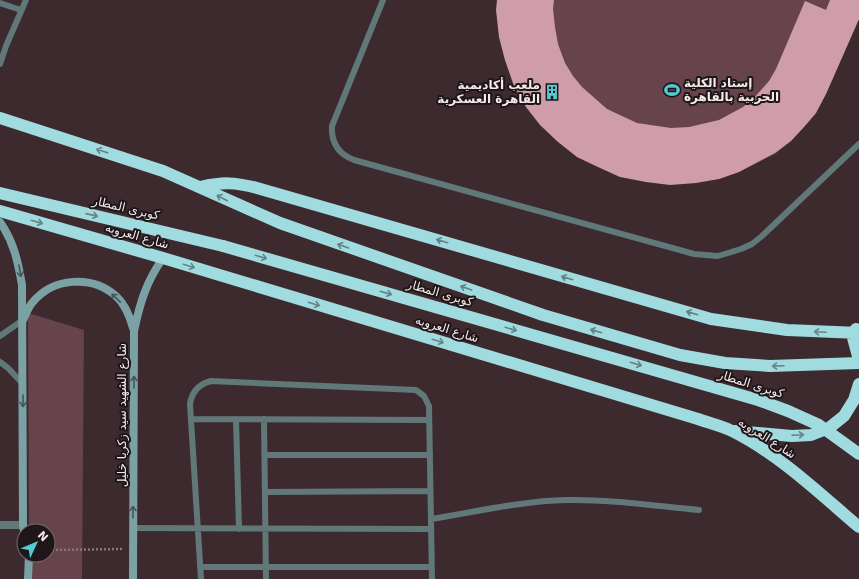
<svg xmlns="http://www.w3.org/2000/svg" width="859" height="579" font-family="'DejaVu Sans','Noto Naskh Arabic',sans-serif">
  <style>
    .green { fill: #67434c }
    .building { fill: #cf9da9 }
    .lines { fill: none; stroke-linecap: round; stroke-linejoin: round }
    .path { stroke: #87777b; stroke-width: 2.5; stroke-dasharray: 2 2; stroke-linecap: butt }
    .lane { stroke: #617879; stroke-width: 6 }
    .street { stroke: #617879; stroke-width: 8 }
    .secondary { stroke: #7aa1a3; stroke-width: 8 }
    .highway { stroke: #a0dcdf; stroke-width: 12 }
    .highway-bridge { stroke: #a0dcdf; stroke-width: 12 }
    .oneway { stroke: #668385 }
    .oneway2 { stroke: #475557 }
    .labels { text-anchor: middle; dominant-baseline: central; stroke-width: 4; stroke-linejoin: round; paint-order: stroke }
    .poi-label { font-size: 12px; font-weight: bold; fill: #f5e9eb; stroke: #1e1618; text-anchor: start }
    .street-label { font-size: 12px; fill: #f5e9eb; stroke: #1e1618 }
  </style>
  <rect width="100%" height="100%" fill="#3d2a2f"/>
  <path class="green" d="M497,0H859V19L826,94L816,113L804,127L791,141L775,154L739,172L719,179L620,177L577,157L514,86L505,60L499,37Z
    M28,313L84,330L82,579H30L29,555H48V531H29Z"/>
  <path class="building" d="M497,0H554L553,9L555,27L558,44L565,63L573,76L582,87L607,109L637,123L671,128L689,127L719,120L743,107L753,99L769,81L776,69L805,1L826,10L830,0H859V19L826,94L816,113L804,127L791,141L775,153L739,172L719,179L696,183L670,185L646,182L620,177L598,167L577,157L558,142L540,125L526,107L514,86L505,60L499,37L496,10Z"/>
  <g class="lines">
    <path class="path" d="M48,550L123,549"/>
    <path class="lane" d="M383,0L332,126C331,143 338,154 354,160L694,254L718,256L741,249L752,244L762,236L859,144
      M0,3L21,10
      M0,64L6,46L26,0
      M0,336L23,320
      M0,362L8,368L23,384
      M191,419L429,420
      M236,419L239,529
      M264,419L266,579
      M265,455H430
      M265,492L430,491
      M431,519C475,512 521,501 566,500C610,499 656,506 699,510
      M133,528L431,529
      M200,567H431
      M201,579L190,404C192,391 199,384 211,381L416,390L424,396L429,406L432,579"/>
    <path class="street" d="M0,525H23"/>
    <path class="secondary" d="M0,222C14,242 18,262 22,285L23,525L24,531
      M23,320C26,314 28,308 32,303C53,277 92,275 116,296C126,305 130,317 133,328
      M28,579L29,555
      M133,579L134,331C140,303 146,282 163,258"/>
    <path class="highway" d="M0,118L163,171L280,223L543,315L680,355L725,363L770,366L859,363
      M200,187C223,182 234,182 257,188L711,319L787,330L859,333
      M0,193L223,246
      M0,211L163,258L698,419C709,423 722,426 732,431C780,455 819,493 859,527
      M856,329L852,334L859,360
      M735,431L792,436L811,435L829,428L844,416L854,400L859,384"/>
    <path class="highway-bridge" d="M223,246L758,400L788,411L819,425L859,454"/>
  </g>
  <defs><path id="oneway-shaft" d="M-6 0H5M1.5-3L5.5 0L1.5 3" fill="none" stroke-width="1.6" stroke-linecap="round" stroke-linejoin="round"/></defs>
  <g class="oneway">
    <use href="#oneway-shaft" transform="translate(102 151) rotate(-162)"/>
    <use href="#oneway-shaft" transform="translate(222 198) rotate(-153)"/>
    <use href="#oneway-shaft" transform="translate(92 215) rotate(13)"/>
    <use href="#oneway-shaft" transform="translate(37 222) rotate(16)"/>
    <use href="#oneway-shaft" transform="translate(442 241) rotate(-164)"/>
    <use href="#oneway-shaft" transform="translate(343 246) rotate(-161)"/>
    <use href="#oneway-shaft" transform="translate(261 257) rotate(16)"/>
    <use href="#oneway-shaft" transform="translate(189 266) rotate(17)"/>
    <use href="#oneway-shaft" transform="translate(567 278) rotate(-164)"/>
    <use href="#oneway-shaft" transform="translate(466 288) rotate(-161)"/>
    <use href="#oneway-shaft" transform="translate(386 293) rotate(16)"/>
    <use href="#oneway-shaft" transform="translate(314 304) rotate(17)"/>
    <use href="#oneway-shaft" transform="translate(692 313) rotate(-164)"/>
    <use href="#oneway-shaft" transform="translate(511 329) rotate(16)"/>
    <use href="#oneway-shaft" transform="translate(596 331) rotate(-164)"/>
    <use href="#oneway-shaft" transform="translate(820 332) rotate(-177)"/>
    <use href="#oneway-shaft" transform="translate(438 341) rotate(17)"/>
    <use href="#oneway-shaft" transform="translate(636 364) rotate(16)"/>
    <use href="#oneway-shaft" transform="translate(778 366) rotate(178)"/>
    <use href="#oneway-shaft" transform="translate(798 435) rotate(-3)"/>
  </g>
  <g class="oneway2">
    <use href="#oneway-shaft" transform="translate(20 271) rotate(80)"/>
    <use href="#oneway-shaft" transform="translate(116 298) rotate(-136)"/>
    <use href="#oneway-shaft" transform="translate(134 382) rotate(-90)"/>
    <use href="#oneway-shaft" transform="translate(23 401) rotate(90)"/>
    <use href="#oneway-shaft" transform="translate(133 512) rotate(-90)"/>
  </g>
  <defs>
    <symbol id="stadium-bare" viewBox="-9 -9 18 18"><path d="M0-5a6.5 5 0 1 0 0 10a6.5 5 0 1 0 0-10ZM-3.5-1.8h7v3.6h-7Z" fill="#51ccd2" stroke="#1e1618" stroke-width="2.5" paint-order="stroke"/></symbol>
    <symbol id="building-bare" viewBox="-9 -9 18 18"><path d="M-4-6H4V6H1V3H-1V6H-4ZM-2.5-4.3h1.7v1.8h-1.7ZM.8-4.3h1.7v1.8H.8ZM-2.5-1h1.7V.8h-1.7ZM.8-1h1.7V.8H.8Z" fill="#51ccd2" stroke="#1e1618" stroke-width="2.5" paint-order="stroke"/></symbol>
  </defs>
  <g fill-rule="evenodd">
    <use href="#stadium-bare" x="661" y="79" width="22" height="22"/>
    <use href="#building-bare" x="541" y="81" width="22" height="22"/>
  </g>
  <g class="labels">
    <g class="poi-label">
      <text x="684" y="83">إستاد الكلية<tspan x="684" dy="14">الحربية بالقاهرة</tspan></text>
      <text x="540" y="85" text-anchor="end">ملعب أكاديمية<tspan x="540" dy="14">القاهرة العسكرية</tspan></text>
    </g>
    <g class="street-label">
      <text transform="translate(126 208) rotate(13)">كوبرى المطار</text>
      <text transform="translate(137 236) rotate(16)">شارع العروبه</text>
      <text transform="translate(440 293) rotate(16)">كوبرى المطار</text>
      <text transform="translate(447 329) rotate(17)">شارع العروبه</text>
      <text transform="translate(751 384) rotate(17)">كوبرى المطار</text>
      <text transform="translate(122 415) rotate(-90)">شارع الشهيد سيد زكريا خليل</text>
      <text transform="translate(767 438) rotate(32)">شارع العروبه</text>
    </g>
  </g>
  <g transform="translate(36 543) rotate(46)"><circle r="19" fill="#1e1618" stroke="#746a6c"/>
  <path d="M0-3L7 15L0 10L-7 15Z" fill="#51ccd2"/>
  <text y="-6" font-size="11" font-weight="bold" text-anchor="middle" fill="#f5e9eb">N</text>
  </g>
</svg>
